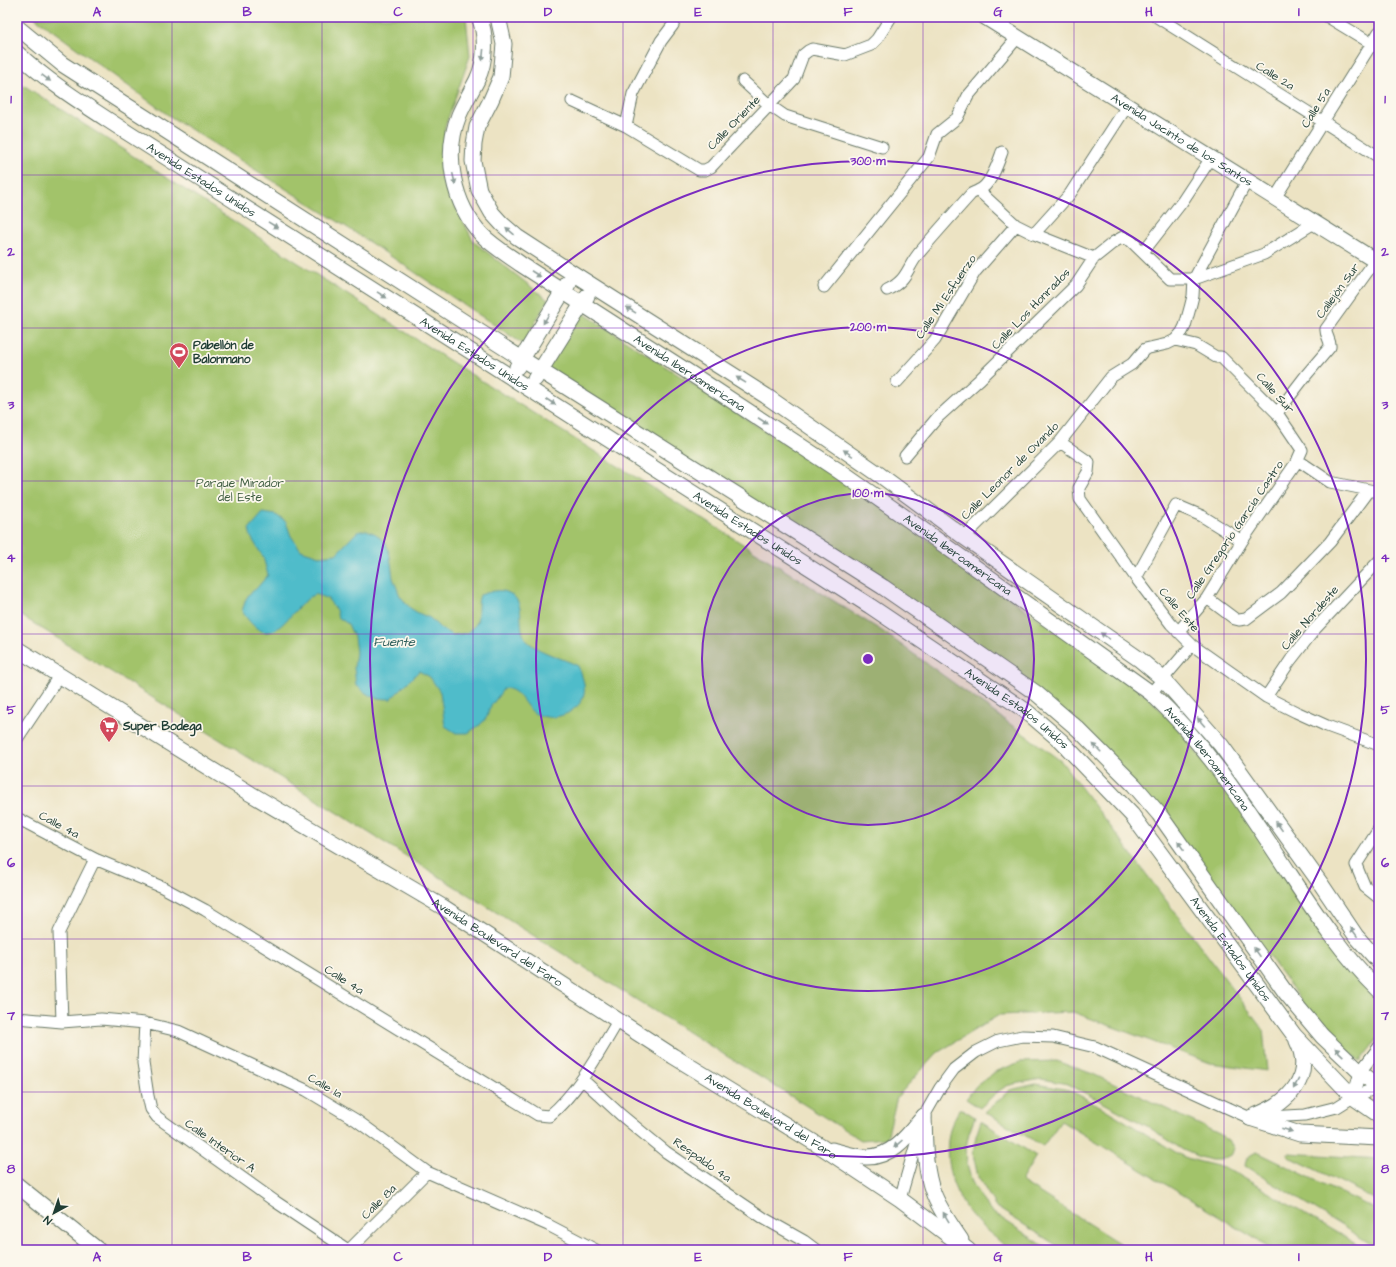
<svg xmlns="http://www.w3.org/2000/svg" width="1396" height="1267" font-family="'Architects Daughter',sans-serif">
  <style>
    .green { fill: #a2c36b; stroke: #608050 }
    .water { fill: #50bcca; stroke: #387c7f }
    .lines { fill: none; stroke-linecap: round; stroke-linejoin: round }
    .street-casing { stroke: #677766; stroke-width: 13 }
    .secondary-casing { stroke: #677766; stroke-width: 17 }
    .street { stroke: #fff; stroke-width: 11 }
    .secondary { stroke: #fff; stroke-width: 15 }
    .oneway { fill: #8f9e9a }
    .grid { fill: none; stroke: #7b2cbf; stroke-width: 1; stroke-opacity: 0.55 }
    .ring { fill: none; stroke: #7b2cbf; stroke-width: 2 }
    .labels { text-anchor: middle; dominant-baseline: central; stroke-width: 3.5; stroke-linejoin: round; paint-order: stroke }
    .street-label { font-size: 12px; fill: #1f3d34; stroke: #fbf7ec }
    .poi-label { font-size: 12px; font-weight: bold; fill: #1f3d34; stroke: #fbf7ec; text-anchor: start }
    .park-label { font-size: 12px; fill: #405e42; stroke: #fbf7ec }
    .water-label { font-size: 13px; font-style: italic; fill: #2b5d5a; stroke: #fbf7ec }
    .centre { fill: #7b2cbf; stroke: #fbf7ec; stroke-width: 2 }
    .ring-label { font-size: 12px; text-anchor: middle; font-weight: bold; fill: #7b2cbf; stroke: #fbf7ec; stroke-width: 3.5; stroke-linejoin: round; paint-order: stroke }
    .neatline { fill: none; stroke: #7b2cbf; stroke-width: 1.5 }
    .grid-label { font-size: 13px; text-anchor: middle; font-weight: bold; fill: #7b2cbf }
  </style>
  <rect width="100%" height="100%" fill="#fbf7ec"/>
  <filter id="ink" filterUnits="userSpaceOnUse"><feTurbulence type="fractalNoise" baseFrequency=".025" numOctaves="2"/><feDisplacementMap in="SourceGraphic" scale="8" xChannelSelector="R" yChannelSelector="G"/><feConvolveMatrix kernelMatrix="1 2 1 2 8 2 1 2 1" color-interpolation-filters="sRGB"/></filter>
  <filter id="wash" filterUnits="userSpaceOnUse"><feTurbulence type="fractalNoise" baseFrequency=".012" numOctaves="4" result="noise"/><feDisplacementMap in="SourceGraphic" scale="16" xChannelSelector="R" yChannelSelector="G"/><feGaussianBlur stdDeviation="0.9" result="paint"/><feColorMatrix in="noise" values="0 0 0 0 0 0 0 0 0 0 0 0 0 0 0 0 0 1.4 0 .05"/><feComposite in="paint" operator="in"/></filter>
  <g filter="url(#wash)">
    <rect width="100%" height="100%" fill="#ece3c3"/>
    <path class="green" d="M34,17H466L470,56L445,127L442,181L474,242L548,300L523,344L345,226L168,115Z
      M17,81L450,361L882,631L1061,761L1263,1029L1267,1071L1210,1063L1073,1012L999,1015L937,1053L897,1097L887,1138L861,1140L17,613Z
      M583,313L879,505L1147,696L1173,723L1228,792L1315,922L1371,994L1379,1000V1037L1360,1061L1322,1029L1200,862L1079,723L547,368Z
      M1057,1061L1093,1074L1217,1133L1228,1141L1234,1148L1232,1154L1221,1160H1211L1197,1156L1183,1150L1147,1126L1068,1084L1041,1079L1014,1084L1006,1086L995,1094L980,1108L966,1099L976,1086L995,1072L1020,1062Z
      M1036,1084L1069,1090L1100,1106L1182,1156C1198,1163 1216,1164 1232,1171L1366,1250H1274L1061,1121L1043,1146L985,1112L1010,1090Z
      M959,1109H962L975,1117L969,1133L966,1147L967,1165L972,1182L983,1201L992,1212L1050,1250C1039,1250 1025,1252 1013,1250C1008,1249 996,1238 991,1234C958,1209 939,1167 951,1126C953,1120 957,1115 959,1109Z
      M981,1121L1036,1156L1021,1181L1130,1250H1064L996,1207L978,1177L973,1154L976,1136Z
      M1257,1152L1379,1211V1249L1245,1166C1246,1158 1249,1155 1257,1152Z
      M1289,1153L1379,1159V1201L1290,1157L1287,1154Z"/>
    <path class="water" d="M263,513L276,515L286,522L291,536L301,550L319,556L336,554L357,532L366,530L376,534L386,543L390,556L393,578L400,596L410,608L418,613L430,618L441,629L453,635L467,633C469,630 474,627 476,624C480,616 476,605 480,595C490,592 499,588 509,593C529,603 514,628 528,642C540,653 563,658 578,666C582,675 587,688 583,698C580,705 574,709 568,713C561,716 554,718 547,717C522,715 526,690 504,688L489,709L487,717L481,724L468,733H456L445,726L440,692L430,677L419,671L391,699C374,699 368,696 356,685L354,668L356,652L354,637L348,624L338,617L336,610L328,599L315,594C286,610 273,660 242,611L246,599L250,593L256,589L268,575L263,557L251,537L249,529Z"/>
  </g>
  <g filter="url(#ink)">
    <g class="lines">
      <defs>
        <path id="street" d="M1157,17L1379,157
          M1328,17L1379,48
          M743,81L769,105L785,116L882,147
          M572,101L626,126L699,170H705L711,167L794,79L803,55L808,51L812,49L845,55L871,45L877,39L891,17
          M626,126L633,94L661,41L673,25L676,17
          M979,191L1016,225L1034,234L1094,258
          M1275,198L1379,32
          M1034,234L1070,194L1127,106
          M1143,252L1182,202L1211,158
          M824,287L929,157L937,134L957,118L968,96L1018,37
          M887,290C908,280 906,269 919,253C936,233 953,214 971,194C974,192 976,192 979,190C991,185 998,163 1002,152
          M1175,340L1196,345L1216,357H1221L1277,413L1302,450L1298,459L1299,461L1330,482L1379,492
          M897,382L935,340L975,272L1016,225
          M1277,413L1307,374L1330,347C1331,340 1325,335 1326,329L1375,261
          M1060,442L1089,462L1088,472L1079,488L1080,499L1136,578L1171,624L1192,645L1266,697L1296,712L1327,726L1379,745
          M905,456L937,418L979,380L1076,285L1094,258L1114,242L1123,237L1131,241L1170,279H1194L1264,254L1314,223
          M964,537L1060,442L1111,377L1132,364L1145,349L1167,344L1175,340L1182,332L1185,326L1190,308L1193,296L1194,279L1247,181
          M1136,578L1176,505L1202,516L1242,541
          M1207,598L1235,619L1239,620L1246,619L1281,593L1330,542L1368,491
          M1178,632L1207,598L1242,541L1298,460
          M1151,693L1192,645
          M1266,697L1290,661L1315,629L1379,561
          M17,739L59,676
          M17,818L95,859L162,887L205,910L538,1115L549,1116C579,1091 598,1054 618,1021
          M1379,829L1356,865L1365,887L1379,898
          M17,1018L62,1022L101,1019L145,1023L178,1031L306,1090L356,1120L427,1172L548,1225L596,1250
          M62,1022L59,932L95,859
          M145,1023L143,1063L148,1096L151,1109L157,1117L276,1202L348,1250
          M583,1080L621,1115L666,1152L765,1219L804,1241L816,1250
          M1353,1097L1360,1072L1379,1047
          M900,1199L924,1116L940,1088L954,1069L976,1052L998,1041L1022,1036L1053,1037L1095,1047L1250,1118L1305,1115L1337,1107L1353,1097L1379,1087
          M349,1250L427,1172"/>
        <g id="secondary">
          <path id="s1" d="M479,17C487,36 486,61 477,80C471,92 464,103 459,115C443,155 453,204 482,235C494,247 508,255 522,265L699,379L836,469L909,520L1151,693C1207,745 1247,809 1289,873C1316,914 1343,955 1379,990"/>
          <path d="M498,17L504,44L501,77L491,100L477,127L474,144L473,161L479,190L492,213L502,224L517,237L574,274L766,396L880,475L964,537L1139,659L1163,679L1221,745L1321,884L1356,936L1379,962"/>
          <path id="s2" d="M985,17L1379,263"/>
          <path d="M17,27L62,64L522,359L883,587L1036,693L1078,729L1134,785L1159,814L1286,993L1322,1036L1360,1072L1379,1087"/>
          <path id="s3" d="M17,53C50,84 90,108 128,133L870,606L1026,711L1061,741L1132,815L1294,1035L1353,1097L1379,1115"/>
          <path d="M517,367L568,283"/>
          <path d="M535,379L587,296"/>
          <path id="s4" d="M17,649L251,794L443,907L673,1056L823,1148L900,1199L968,1250"/>
          <path d="M924,1116C925,1141 924,1168 933,1192C939,1209 951,1225 961,1240"/>
          <path d="M1250,1118L1300,1134L1379,1138"/>
          <path d="M1250,1118C1259,1114 1269,1110 1277,1105C1300,1089 1310,1067 1297,1041"/>
          <path d="M832,1150C843,1153 855,1157 866,1157C892,1158 909,1134 924,1116"/>
          <path d="M17,1185L98,1250"/>
        </g>
      </defs>
      <use href="#street" class="street-casing"/>
      <use href="#secondary" class="secondary-casing"/>
      <use href="#street" class="street"/>
      <use href="#secondary" class="secondary"/>
    </g>
    <defs><path id="oneway-solid" d="M-6-.8H1V-3.2L6.5 0L1 3.2V.8H-6Z"/></defs>
    <g class="oneway">
      <use href="#oneway-solid" transform="translate(483 55) rotate(96)"/>
      <use href="#oneway-solid" transform="translate(46 78) rotate(36)"/>
      <use href="#oneway-solid" transform="translate(454 179) rotate(77)"/>
      <use href="#oneway-solid" transform="translate(273 225) rotate(32)"/>
      <use href="#oneway-solid" transform="translate(510 231) rotate(-139)"/>
      <use href="#oneway-solid" transform="translate(536 274) rotate(33)"/>
      <use href="#oneway-solid" transform="translate(382 295) rotate(32)"/>
      <use href="#oneway-solid" transform="translate(631 310) rotate(-148)"/>
      <use href="#oneway-solid" transform="translate(546 319) rotate(121)"/>
      <use href="#oneway-solid" transform="translate(741 380) rotate(-148)"/>
      <use href="#oneway-solid" transform="translate(551 402) rotate(33)"/>
      <use href="#oneway-solid" transform="translate(763 421) rotate(33)"/>
      <use href="#oneway-solid" transform="translate(848 453) rotate(-145)"/>
      <use href="#oneway-solid" transform="translate(1105 636) rotate(-145)"/>
      <use href="#oneway-solid" transform="translate(1201 722) rotate(-131)"/>
      <use href="#oneway-solid" transform="translate(1097 748) rotate(-135)"/>
      <use href="#oneway-solid" transform="translate(1279 826) rotate(-126)"/>
      <use href="#oneway-solid" transform="translate(1181 846) rotate(-125)"/>
      <use href="#oneway-solid" transform="translate(1354 932) rotate(-126)"/>
      <use href="#oneway-solid" transform="translate(1257 952) rotate(-125)"/>
      <use href="#oneway-solid" transform="translate(1339 1052) rotate(-136)"/>
      <use href="#oneway-solid" transform="translate(1296 1084) rotate(118)"/>
      <use href="#oneway-solid" transform="translate(1287 1130) rotate(18)"/>
      <use href="#oneway-solid" transform="translate(898 1144) rotate(138)"/>
      <use href="#oneway-solid" transform="translate(946 1217) rotate(-121)"/>
    </g>
  </g>
  <path class="grid" d="M172,17V1250M322,17V1250M473,17V1250M623,17V1250M773,17V1250M923,17V1250M1074,17V1250M1224,17V1250M17,175H1379M17,328H1379M17,481H1379M17,634H1379M17,786H1379M17,939H1379M17,1092H1379"/>
  <circle cx="868" cy="659" r="166" fill="#7b2cbf" fill-opacity=".12"/>
  <g class="ring">
    <circle cx="868" cy="659" r="166"/>
    <circle cx="868" cy="659" r="332"/>
    <circle cx="868" cy="659" r="498"/>
  </g>
  <defs>
    <symbol id="stadium-pin" viewBox="-11 -11 22 30"><path d="M0 17L-7.5 6A9.5 9.5 0 1 1 7.5 6Z" fill="#d1495b" stroke="#fbf7ec"/><path d="M0-5a6.5 5 0 1 0 0 10a6.5 5 0 1 0 0-10ZM-3.5-1.8h7v3.6h-7Z" fill="#fff"/></symbol>
    <symbol id="supermarket-pin" viewBox="-11 -11 22 30"><path d="M0 17L-7.5 6A9.5 9.5 0 1 1 7.5 6Z" fill="#d1495b" stroke="#fbf7ec"/><path d="M-6-5.5h2.5l.6 2H6L4.5 2H-2.5L-4.4-4H-6ZM-1.5 3.2a1.3 1.3 0 1 0 .1 0ZM3 3.2a1.3 1.3 0 1 0 .1 0Z" fill="#fff"/></symbol>
  </defs>
  <g fill-rule="evenodd">
    <use href="#stadium-pin" x="168" y="341" width="22" height="30"/>
    <use href="#supermarket-pin" x="98" y="715" width="22" height="30"/>
  </g>
  <g class="labels">
    <g class="street-label">
      <text transform="translate(1275 76) rotate(32)">Calle 2a</text>
      <text transform="translate(1316 108) rotate(-58)">Calle 5a</text>
      <text transform="translate(734 123) rotate(-46)">Calle Oriente</text>
      <text stroke="none"><textPath href="#s2" startOffset="232">Avenida Jacinto de los Santos</textPath></text>
      <text stroke="none"><textPath href="#s3" startOffset="224">Avenida Estados Unidos</textPath></text>
      <text transform="translate(1338 291) rotate(-54)">Callejón Sur</text>
      <text transform="translate(946 297) rotate(-56)">Calle Mi Esfuerzo</text>
      <text transform="translate(1031 309) rotate(-46)">Calle Los Honrados</text>
      <text stroke="none"><textPath href="#s3" startOffset="548">Avenida Estados Unidos</textPath></text>
      <text stroke="none"><textPath href="#s1" startOffset="482">Avenida Iberoamericana</textPath></text>
      <text transform="translate(1275 393) rotate(48)">Calle Sur</text>
      <text transform="translate(1010 471) rotate(-45)">Calle Leonor de Ovando</text>
      <text stroke="none"><textPath href="#s3" startOffset="872">Avenida Estados Unidos</textPath></text>
      <text transform="translate(1235 530) rotate(-56)">Calle Gregorio García Castro</text>
      <text stroke="none"><textPath href="#s1" startOffset="806">Avenida Iberoamericana</textPath></text>
      <text transform="translate(1179 610) rotate(49)">Calle Este</text>
      <text transform="translate(1310 618) rotate(-49)">Calle Nordeste</text>
      <text stroke="none"><textPath href="#s3" startOffset="1196">Avenida Estados Unidos</textPath></text>
      <text stroke="none"><textPath href="#s1" startOffset="1130">Avenida Iberoamericana</textPath></text>
      <text transform="translate(59 825) rotate(28)">Calle 4a</text>
      <text stroke="none"><textPath href="#s4" startOffset="563">Avenida Boulevard del Faro</textPath></text>
      <text stroke="none"><textPath href="#s3" startOffset="1520">Avenida Estados Unidos</textPath></text>
      <text transform="translate(344 980) rotate(32)">Calle 4a</text>
      <text transform="translate(325 1086) rotate(30)">Calle 1a</text>
      <text stroke="none"><textPath href="#s4" startOffset="887">Avenida Boulevard del Faro</textPath></text>
      <text transform="translate(220 1146) rotate(35)">Calle Interior A</text>
      <text transform="translate(702 1160) rotate(35)">Respaldo 4a</text>
      <text transform="translate(379 1202) rotate(-45)">Calle 8a</text>
    </g>
    <g class="poi-label">
      <text x="193" y="345">Pabellón de<tspan x="193" dy="14">Balonmano</tspan></text>
      <text x="123" y="726">Super Bodega</text>
    </g>
    <g class="park-label">
      <text x="240" y="483">Parque Mirador<tspan x="240" dy="14">del Este</tspan></text>
    </g>
    <g class="water-label">
      <text x="394" y="642">Fuente</text>
    </g>
  </g>
  <circle cx="868" cy="659" r="6" class="centre"/>
  <g class="ring-label">
    <text x="868" y="165">300 m</text>
    <text x="868" y="331">200 m</text>
    <text x="868" y="497">100 m</text>
  </g>
  <rect width="1396" height="1267" fill="none" stroke="#fbf7ec" stroke-width="44"/>
  <g transform="translate(54 1213) rotate(220)" stroke="#fbf7ec" stroke-width="3" paint-order="stroke">
  <path d="M0-3L7 15L0 10L-7 15Z" fill="#1f3d34"/>
  <text y="-6" font-size="11" font-weight="bold" text-anchor="middle" fill="#1f3d34">N</text>
  </g>
  <rect x="22" y="22" width="1352" height="1223" class="neatline"/>
  <g class="grid-label">
    <text x="97" y="16">A</text>
    <text x="247" y="16">B</text>
    <text x="398" y="16">C</text>
    <text x="548" y="16">D</text>
    <text x="698" y="16">E</text>
    <text x="848" y="16">F</text>
    <text x="998" y="16">G</text>
    <text x="1149" y="16">H</text>
    <text x="1299" y="16">I</text>
    <text x="11" y="103">1</text>
    <text x="1385" y="103">1</text>
    <text x="11" y="256">2</text>
    <text x="1385" y="256">2</text>
    <text x="11" y="409">3</text>
    <text x="1385" y="409">3</text>
    <text x="11" y="562">4</text>
    <text x="1385" y="562">4</text>
    <text x="11" y="714">5</text>
    <text x="1385" y="714">5</text>
    <text x="11" y="867">6</text>
    <text x="1385" y="867">6</text>
    <text x="11" y="1020">7</text>
    <text x="1385" y="1020">7</text>
    <text x="11" y="1173">8</text>
    <text x="1385" y="1173">8</text>
    <text x="97" y="1261">A</text>
    <text x="247" y="1261">B</text>
    <text x="398" y="1261">C</text>
    <text x="548" y="1261">D</text>
    <text x="698" y="1261">E</text>
    <text x="848" y="1261">F</text>
    <text x="998" y="1261">G</text>
    <text x="1149" y="1261">H</text>
    <text x="1299" y="1261">I</text>
  </g>
</svg>
